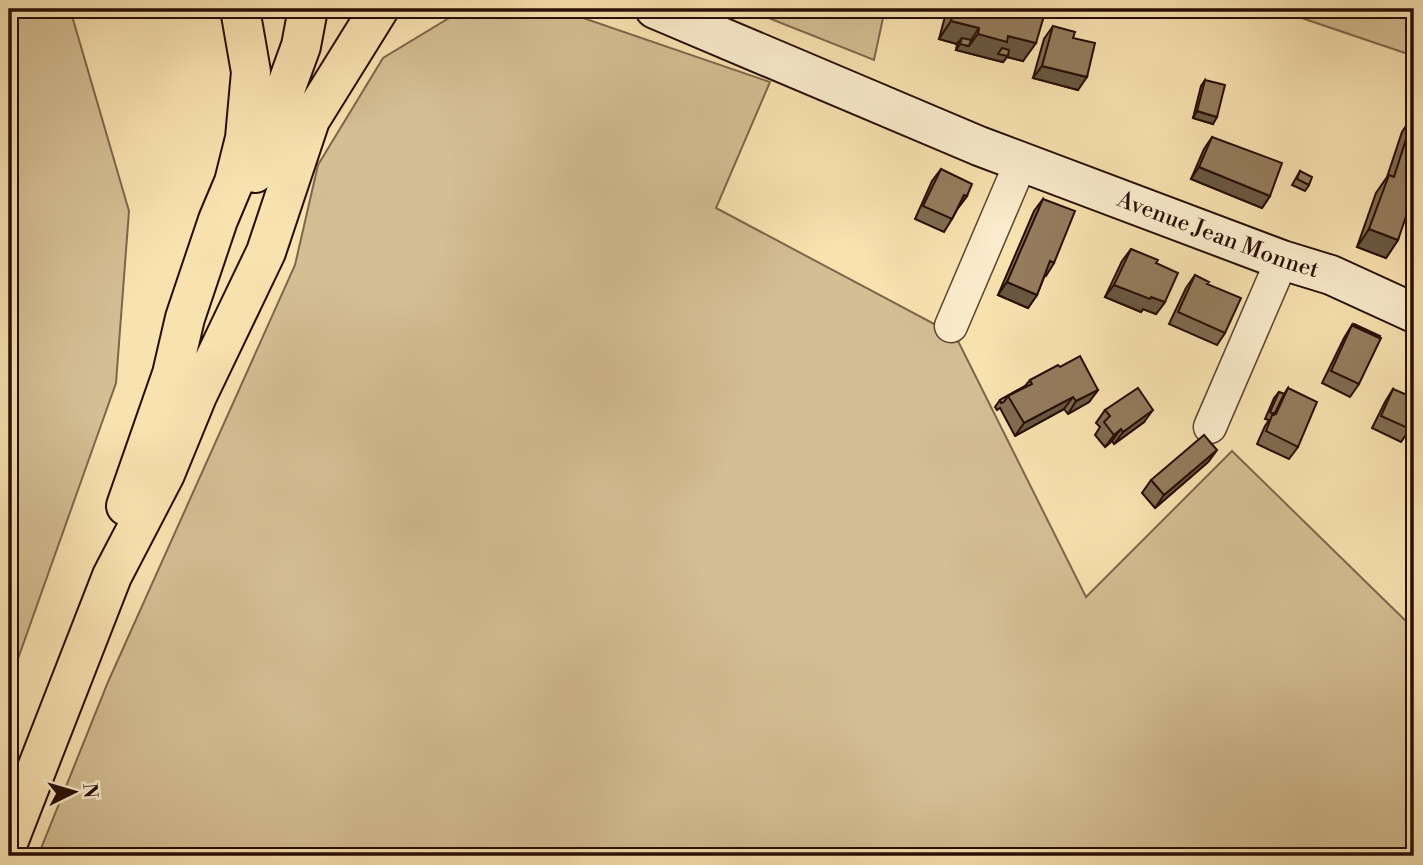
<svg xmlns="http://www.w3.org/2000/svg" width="1423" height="865" font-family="'Libre Bodoni',serif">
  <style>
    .green { fill: #d4be93; stroke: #7e664c; stroke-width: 2 }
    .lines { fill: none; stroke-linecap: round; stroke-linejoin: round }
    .minor-casing { stroke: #5b432f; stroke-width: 35 }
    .secondary-casing { stroke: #270e04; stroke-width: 42 }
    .primary-casing { stroke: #270e04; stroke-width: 42 }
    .minor { stroke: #faeccc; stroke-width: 32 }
    .secondary { stroke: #faeccc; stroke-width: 38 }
    .primary { stroke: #f8e2b0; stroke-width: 38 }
    .wall { fill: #7f6b50; stroke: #270e04; stroke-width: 2 }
    .shaded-wall { fill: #685741; stroke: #270e04; stroke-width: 2 }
    .building { fill: #947c5d; stroke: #270e04; stroke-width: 2 }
    .labels { text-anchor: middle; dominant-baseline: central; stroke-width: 6; stroke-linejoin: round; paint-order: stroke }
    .street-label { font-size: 23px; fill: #270e04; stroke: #faeccc }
  </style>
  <rect width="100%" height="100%" fill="#f8e2b0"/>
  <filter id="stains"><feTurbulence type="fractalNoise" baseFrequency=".00286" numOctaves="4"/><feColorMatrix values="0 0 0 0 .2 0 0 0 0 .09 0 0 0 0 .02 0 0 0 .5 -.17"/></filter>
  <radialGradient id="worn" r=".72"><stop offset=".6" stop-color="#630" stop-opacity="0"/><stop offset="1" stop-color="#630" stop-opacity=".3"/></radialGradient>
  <path class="green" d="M9,9H70L129,211L116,383L9,684Z
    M464,9H557L770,82L716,208L955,335L1086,597L1232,451L1414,629V856H38L108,682L295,265L318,165L383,58Z
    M746,9H868L883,18L874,60Z
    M1275,9H1414V56Z"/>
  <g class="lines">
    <defs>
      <path id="minor" d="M951,326L1021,162
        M1210,427L1282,260"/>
      <g id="secondary">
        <path id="s1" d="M655,9L979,146L1282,260L1331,275L1414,313"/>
      </g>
      <path id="primary" d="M255,173L301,46L308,9
        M126,506L172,374L185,318L218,220L234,182L245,138L251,72L240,9
        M9,840L112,576L165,474L197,396L266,252L310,120L379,9"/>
    </defs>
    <use href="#minor" class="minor-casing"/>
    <use href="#secondary" class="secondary-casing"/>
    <use href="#primary" class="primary-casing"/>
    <use href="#minor" class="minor"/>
    <use href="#secondary" class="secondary"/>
    <use href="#primary" class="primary"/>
  </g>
  <path class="wall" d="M947,9H1046L1023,61L1007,57L1003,62L956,50L957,44L939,39Z
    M1053,26L1073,38L1078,90L1033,78L1044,39Z
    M1205,80L1213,124L1193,118L1201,86Z
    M1414,114L1398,240L1386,258L1357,247L1376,193L1387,177L1402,132Z
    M1212,137L1270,196L1262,208L1191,179L1204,149Z
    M941,169L967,196L958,208L952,219L944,232L915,219L932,181Z
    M1300,171L1309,185L1305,191L1292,185Z
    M1043,199L1054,263L1046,276L1045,275L1037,295L1028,308L998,295L1034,211Z
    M1131,249L1156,263L1165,302L1156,314L1143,309L1141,312L1105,297L1122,261Z
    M1195,275L1207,284L1225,333L1217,345L1169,324L1186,288Z
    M1352,325L1359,384L1350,397L1322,383L1344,338Z
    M1060,367L1098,390L1089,402L1068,414L1064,409L1015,436L1000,408L997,410L995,407L1000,400L1025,386L1030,380Z
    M1288,388L1298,447L1289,459L1257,444L1265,426L1269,420L1265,419L1274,398L1279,392L1284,394Z
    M1393,389L1410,429L1401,442L1372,428L1385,402Z
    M1105,410L1144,422L1114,444L1112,441L1105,447L1095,435L1100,427L1096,423Z
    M1217,450L1208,462L1155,508L1142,493L1151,480Z"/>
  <path class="shaded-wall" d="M951,21L979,28L967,46H969L978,34L1008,36L1036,43L1023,61L1007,57L1003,62L956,50L960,44L962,38L957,44L939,39Z
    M1042,66L1087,77L1078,90L1033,78Z
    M1197,111L1217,117L1213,124L1193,118Z
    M1199,167L1270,196L1262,208L1191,179Z
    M964,195L967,196L958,208L955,207Z
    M1369,229L1398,240L1386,258L1357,247Z
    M1007,282L1037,295L1028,308L998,295Z
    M1114,285L1151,297L1165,302L1156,314L1143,309L1141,312L1105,297Z
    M1098,390L1089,402L1068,414L1076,401Z
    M1073,397L1064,409L1015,436L1024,423Z
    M1153,410L1144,422L1114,444L1123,432Z
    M1121,429L1112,441L1105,447L1114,435Z
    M1217,450L1208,462L1155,508L1164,495Z"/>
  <path class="building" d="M955,9H1046L1036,43L1008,36L1007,42L978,34L979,28L951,21Z
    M1053,26L1075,32L1073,38L1095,43L1087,77L1042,66Z
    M962,38L971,40L969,46L960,44Z
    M1002,48L1009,50L1008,56L998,54Z
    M1205,80L1225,85L1217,117L1197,111Z
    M1414,114V193L1398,240L1369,229L1389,175L1394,177Z
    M1212,137L1282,163L1270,196L1199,167Z
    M941,169L972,184L967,196L964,195L952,219L923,206Z
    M1300,171L1312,177L1309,185L1297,179Z
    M1043,199L1075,211L1054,263L1050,261L1037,295L1007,282Z
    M1131,249L1158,260L1156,263L1178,273L1165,302L1151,297L1150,299L1114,285Z
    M1195,275L1209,282L1207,284L1241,298L1225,333L1178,312Z
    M1354,324L1380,336L1379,338L1353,326Z
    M1352,325L1381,338L1359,384L1331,371Z
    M1080,356L1098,390L1076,401L1073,397L1024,423L1008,396L1032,384L1030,380L1058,365L1060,367Z
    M1025,386L1008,396L1004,402L1001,403L1000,400Z
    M1138,388L1153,410L1123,432L1121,429L1114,435L1104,422L1110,416L1105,410Z
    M1288,388L1317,402L1298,447L1266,431L1273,413L1276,414Z
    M1393,389L1414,398V419L1410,429L1381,416Z
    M1279,392L1284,394L1274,415L1270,412Z
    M1204,435L1217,450L1164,495L1151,480Z"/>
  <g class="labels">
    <g class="street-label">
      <text stroke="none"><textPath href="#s1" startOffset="607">Avenue Jean Monnet</textPath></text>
    </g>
  </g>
  <rect width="1423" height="865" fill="none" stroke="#f8e2b0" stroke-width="35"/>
  <rect x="10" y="10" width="1402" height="844" fill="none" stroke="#270e04" stroke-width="3.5"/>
  <rect x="18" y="18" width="1388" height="830" fill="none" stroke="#270e04" stroke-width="2"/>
  <g transform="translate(74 792) rotate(85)" stroke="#faeccc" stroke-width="5" paint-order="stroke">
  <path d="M0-5L12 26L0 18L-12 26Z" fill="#270e04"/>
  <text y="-10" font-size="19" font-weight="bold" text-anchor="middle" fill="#270e04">N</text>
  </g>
  <rect width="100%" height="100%" filter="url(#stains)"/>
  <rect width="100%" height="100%" fill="url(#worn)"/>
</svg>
